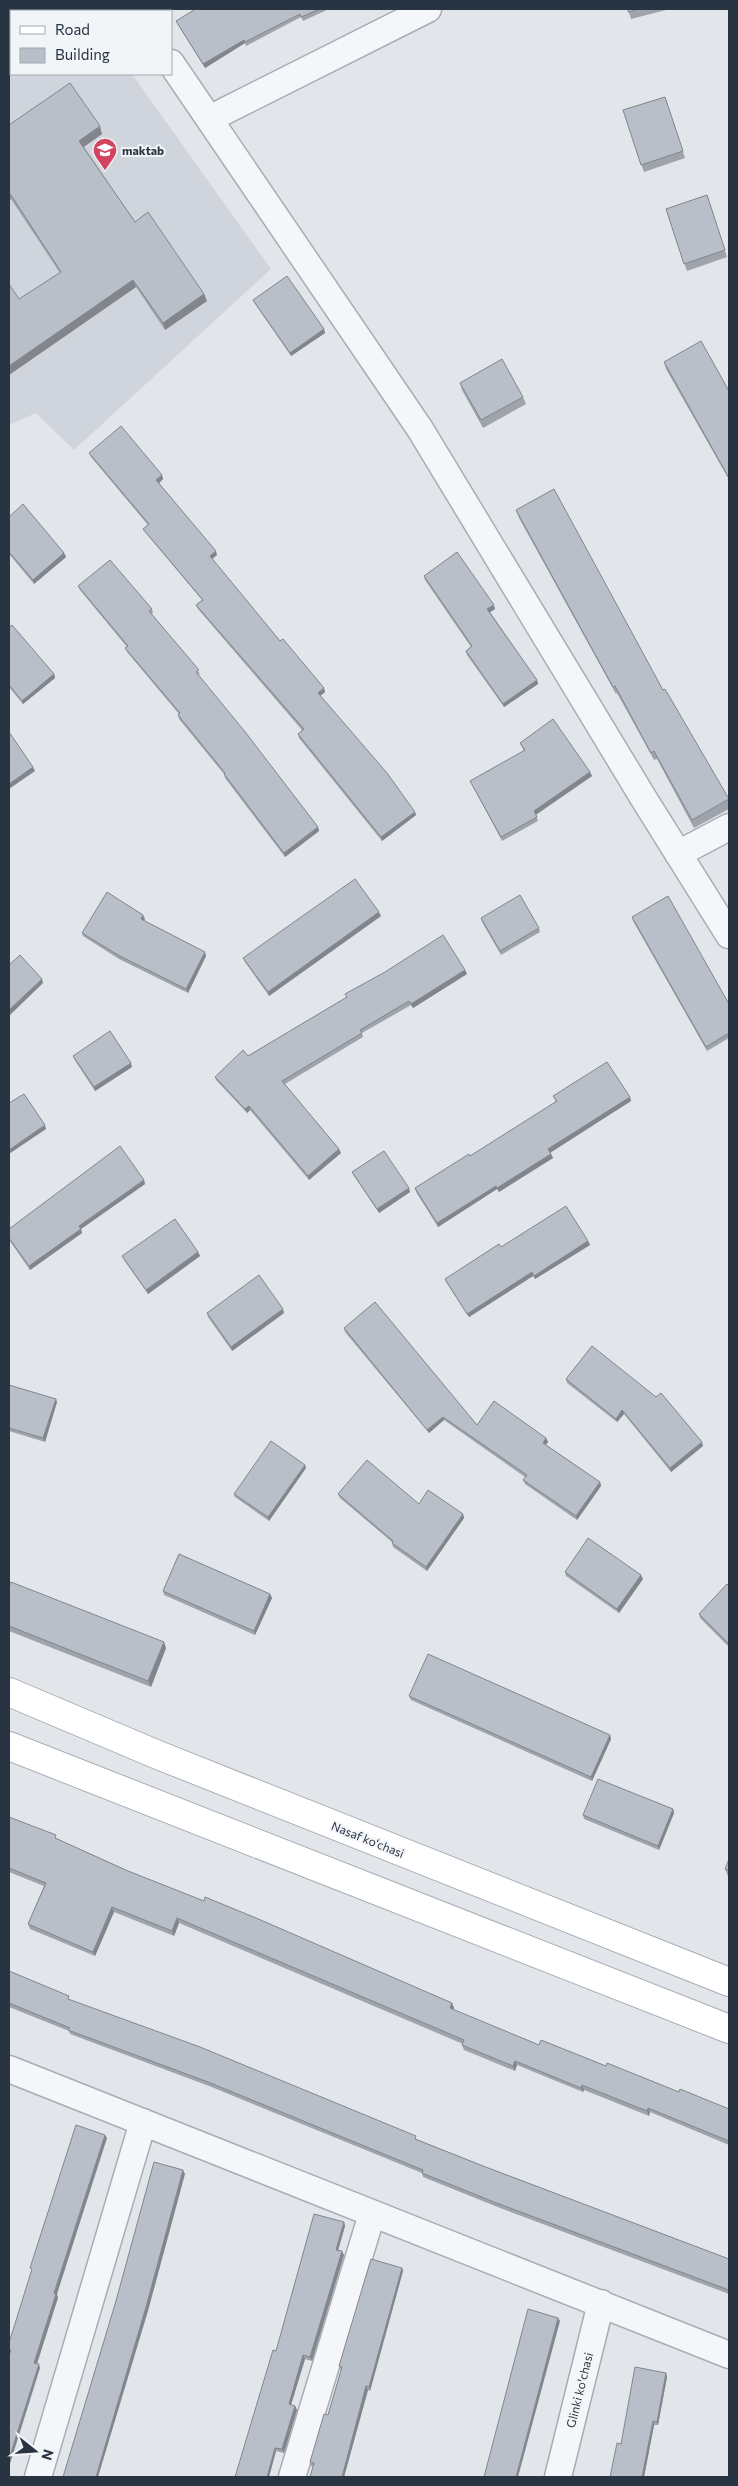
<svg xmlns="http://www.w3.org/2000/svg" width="738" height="2486" font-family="Commissioner,sans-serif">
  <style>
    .built { fill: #d0d5dd }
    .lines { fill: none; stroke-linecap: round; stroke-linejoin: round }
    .minor-casing { stroke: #a7adb5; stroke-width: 29 }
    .secondary-casing { stroke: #a7adb5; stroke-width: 30 }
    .minor { stroke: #f5f6f9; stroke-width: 26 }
    .secondary { stroke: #fff; stroke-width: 28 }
    .wall { fill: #9fa4ac }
    .shaded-wall { fill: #82868c }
    .building { fill: #b9bfc8; stroke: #82868c }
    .labels { text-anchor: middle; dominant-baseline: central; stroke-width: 4; stroke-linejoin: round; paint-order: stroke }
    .poi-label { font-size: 12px; font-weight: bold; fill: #293443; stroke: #f2f5f8; text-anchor: start }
    .street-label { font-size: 12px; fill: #293443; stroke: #f2f5f8 }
  </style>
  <rect width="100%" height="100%" fill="#e2e6eb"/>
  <path class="built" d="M9,9H86L87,11H11V74H132L271,269L74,450L36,413L9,425Z"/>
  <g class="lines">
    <defs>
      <path id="minor" d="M134,9L136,11
        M171,63L420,429L644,799L729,935
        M209,119L428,9
        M678,854L729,827
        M9,2069L729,2355
        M38,2477L143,2122
        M292,2477L372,2214
        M558,2477L601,2303"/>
      <path id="secondary" d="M9,1692L158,1755L729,1982
        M9,1746L729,2029"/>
    </defs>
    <use href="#minor" class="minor-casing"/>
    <use href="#secondary" class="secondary-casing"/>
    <use href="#minor" class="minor"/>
    <use href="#secondary" class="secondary"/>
  </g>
  <path class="wall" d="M192,9H329L303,21L301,17L246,46L245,43L205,68L178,25L176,21L193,11Z
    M628,9H670L631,19Z
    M665,97L685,158L644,172L623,110Z
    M9,125L102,134L84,147L135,222L204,294L207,301L165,330L136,287L9,375L19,299L60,273L11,199L9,201Z
    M707,195L727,257L687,271L666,209Z
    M253,300L324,329L325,333L291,356L255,304Z
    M664,362L729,391V483L728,478L666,369Z
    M460,383L523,397L526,404L483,428L462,390Z
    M89,453L162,475L163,479L159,483L217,555L212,559L280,641L324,688L325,692L320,696L415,812L416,815L382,841L299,738L298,734L302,730L198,609L196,605L202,600L145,532L143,529L148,525L91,457Z
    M516,510L663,690L729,799V809L694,828L657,759L654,760L617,693L616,694L519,518Z
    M9,517L64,553L66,557L34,584L9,554Z
    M424,576L495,609L490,612L537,680L538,684L504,707L467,655L466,651L471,647L425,580Z
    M78,586L152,609L153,613L151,614L200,674L198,675L318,827L319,831L285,857L225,778L224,774L179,719L178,715L179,714L127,652L125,648L127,647L80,590Z
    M9,628L54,674L55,678L23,704L9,687Z
    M520,743L590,772L592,776L536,815L538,821L502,841L470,781L524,751Z
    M381,916L269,996L245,962L243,958Z
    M632,917L729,1004V1038L707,1051L633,921Z
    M481,918L539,928L540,932L501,955L482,922Z
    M145,919L144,921L206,956L188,993L119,959L83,936L82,933Z
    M465,970L467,974L413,1008L411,1005L362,1033L363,1037L285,1084L341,1153L309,1180L250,1110L247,1113L216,1080L215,1077L248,1056L347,997L345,994Z
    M73,1056L132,1067L95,1091L74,1059Z
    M553,1096L630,1097L631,1101L550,1152L553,1158L499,1192L497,1189L438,1227L416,1192L415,1188L470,1156L556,1102Z
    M352,1172L410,1192L379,1213L354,1176Z
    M144,1180L145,1184L81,1229L82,1233L30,1270L9,1240V1229Z
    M588,1241L590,1245L535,1279L533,1276L469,1317L446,1282L445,1279L501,1247Z
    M198,1252L200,1256L148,1294L124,1260L122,1256Z
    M207,1313H284L232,1351L208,1317Z
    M344,1328L477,1425L546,1438L548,1442L546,1445L600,1482L601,1486L577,1520L525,1484L523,1480L525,1477L444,1420L429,1433L345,1332Z
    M566,1379L703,1446L671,1472L624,1414L617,1422L567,1383Z
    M9,1385L56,1399L57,1402L45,1442L9,1431Z
    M306,1468L269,1521L235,1497L234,1494Z
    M338,1494L419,1504L463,1514L464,1518L427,1571L393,1547L392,1542L340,1498Z
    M565,1572L643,1579L619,1613L566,1576Z
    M729,1586V1647L700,1618L699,1614Z
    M9,1587L164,1642L166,1648L151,1687L9,1631Z
    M163,1591L270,1594L272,1598L255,1635L164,1595Z
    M409,1696L610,1735L611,1739L592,1781L411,1700Z
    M673,1809L674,1813L659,1850L584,1819L583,1815Z
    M9,1817L128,1871L452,2003L454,2008L453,2010L539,2045L606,2066L679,2092L729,2109V2145L650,2112L649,2116L584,2090L583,2092L517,2065L515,2071L464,2050L462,2045L463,2044L179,1923L174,1936L114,1912L95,1956L30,1929L28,1924L44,1886L9,1872Z
    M729,1859V1879L725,1869Z
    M9,1971L70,2000L483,2166L729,2259V2294L495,2206L423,2177L422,2173L209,2086L70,2034L69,2031L9,2007Z
    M344,2222L345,2226L338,2250L344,2255L312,2361L305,2359L291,2405L295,2406L297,2410L284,2453L276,2451L269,2477L276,2351Z
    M402,2268L403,2271L370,2391L368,2390L344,2477H310L313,2466H311L310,2462L328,2415L341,2370L339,2366Z
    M666,2373L667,2377L658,2425H654L644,2477L621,2444Z"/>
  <path class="shaded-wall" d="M244,40L245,43L205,68L203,64Z
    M100,126L102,134L82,148L79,141Z
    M9,192L11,199L9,201Z
    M133,280L136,287L9,375V366Z
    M204,294L207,301L165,330L163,323Z
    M324,329L325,333L291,356L290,353Z
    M162,475L163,479L158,484L156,480Z
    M216,551L217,555L211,560L210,556Z
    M64,553L66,557L34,584L33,580Z
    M494,605L495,609L489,613L487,609Z
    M54,674L55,678L23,704L22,701Z
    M537,680L538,684L504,707L503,704Z
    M324,688L325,692L319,697L318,693Z
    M33,767L35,771L9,789V784Z
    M590,772L592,776L535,815L534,811Z
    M415,812L416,815L382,841L381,837Z
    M318,827L319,831L285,857L284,853Z
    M379,912L381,916L269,996L268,992Z
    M143,915L145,919L142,923L141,919Z
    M205,952L206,956L188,993L186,989Z
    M465,970L467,974L413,1008L411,1004Z
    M42,979L43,983L9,1016V1010Z
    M131,1063L132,1067L95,1091L94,1087Z
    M630,1097L631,1101L550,1153L548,1149Z
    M249,1106L250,1110L247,1113L245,1109Z
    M45,1125L46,1129L9,1154V1150Z
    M339,1149L341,1153L309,1180L308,1176Z
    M551,1154L553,1158L499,1192L497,1188Z
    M144,1180L145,1184L81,1229L82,1233L30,1270L29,1266L79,1226Z
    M496,1186L497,1189L438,1227L437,1223Z
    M409,1188L410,1192L379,1213L377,1209Z
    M588,1241L590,1245L535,1279L534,1276Z
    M198,1252L200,1256L148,1294L146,1290Z
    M532,1272L533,1276L469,1317L467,1314Z
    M283,1309L284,1313L232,1351L231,1347Z
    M56,1399L57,1402L45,1442L43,1438Z
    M622,1410L624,1414L617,1422L616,1419Z
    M443,1417L444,1420L429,1433L427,1430Z
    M546,1438L548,1442L544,1447L543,1443Z
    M702,1442L703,1446L671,1472L670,1468Z
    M305,1465L306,1468L269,1521L268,1517Z
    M600,1482L601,1486L577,1520L576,1516Z
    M463,1514L464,1518L427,1571L426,1567Z
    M641,1575L643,1579L619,1613L617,1609Z
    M270,1594L272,1598L255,1635L254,1631Z
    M164,1642L166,1648L151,1687L148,1681Z
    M610,1735L611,1739L592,1781L591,1777Z
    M673,1809L674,1813L659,1850L658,1846Z
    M112,1907L114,1912L95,1956L93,1952Z
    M177,1918L179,1923L174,1936L172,1931Z
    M452,2003L454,2008L452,2013L450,2008Z
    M515,2061L517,2065L515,2071L513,2066Z
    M582,2085L584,2090L583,2092L581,2088Z
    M648,2108L650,2112L649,2116L647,2111Z
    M105,2135L107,2138L57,2294L58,2298L36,2367L34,2363L54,2293Z
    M183,2170L185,2174L148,2311L98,2477H96Z
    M344,2222L345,2226L337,2254L336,2250Z
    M342,2251L344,2255L312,2361L310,2357Z
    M402,2268L403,2271L370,2391L369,2387Z
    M558,2318L560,2321L518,2477H516Z
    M303,2355L305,2359L290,2408L289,2404Z
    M39,2364L40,2368L9,2467V2459Z
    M666,2373L667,2377L658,2425L657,2422Z
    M366,2386L368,2390L344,2477H342Z
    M295,2406L297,2410L284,2453L282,2449Z
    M653,2421L654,2425L644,2477H642Z
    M275,2448L276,2451L269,2477H267Z"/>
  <path class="building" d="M193,9H320L301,17L300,14L245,42L244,40L203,64L176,21L194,10Z
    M628,9H639L628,12Z
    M70,83L100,126L79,141L135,222L148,212L204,294L163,323L133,280L9,366V284L19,299L61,272L9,192V125Z
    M665,97L683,151L641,165L623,110Z
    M707,195L725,250L684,264L666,209Z
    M287,276L324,329L290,353L253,300Z
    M701,341L729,391V482L728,479L729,478L664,362Z
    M502,359L523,397L481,420L460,383Z
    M121,426L162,475L156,480L216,551L210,556L280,641L283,639L324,688L318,693L387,773L415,812L381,837L298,734L304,729L196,605L203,600L143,529L149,524L89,453Z
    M554,489L663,690L665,689L729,799L692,820L654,751L651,753L615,686L613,687L516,510Z
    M23,504L64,553L33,580L9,552V517Z
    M457,552L494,605L487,609L537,680L503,704L466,651L472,646L424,576Z
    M110,560L152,609L149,611L199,670L196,672L246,733L318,827L284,853L224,774L225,773L178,715L180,713L125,648L128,646L78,586Z
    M12,625L54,674L22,701L9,685V628Z
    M553,719L590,772L534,811L537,817L501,837L470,781L525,750L520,743Z
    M9,732L33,767L9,784Z
    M355,879L379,912L268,992L243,958Z
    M107,892L143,915L141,919L205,952L186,989L118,955L82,933Z
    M520,895L539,928L500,951L481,918Z
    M668,896L729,1004V1033L706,1047L632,917Z
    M443,935L465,970L411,1004L409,1001L360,1030L362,1033L282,1081L339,1149L308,1176L249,1106L245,1109L215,1077L243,1050L248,1056L347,997L345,994L385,972Z
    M20,955L42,979L9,1010V965Z
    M110,1031L131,1063L94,1087L73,1056Z
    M607,1062L630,1097L548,1149L551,1154L497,1188L496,1186L437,1223L415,1188L469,1154L470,1156L557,1101L553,1096Z
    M24,1094L45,1125L9,1150V1103Z
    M120,1146L144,1180L79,1226L81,1229L29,1266L9,1238V1229Z
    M384,1151L409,1188L377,1209L352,1172Z
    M566,1206L588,1241L534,1276L532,1272L467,1314L445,1279L499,1244L501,1247Z
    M175,1219L198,1252L146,1290L122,1256Z
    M259,1275L283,1309L231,1347L207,1313Z
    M375,1302L477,1425L494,1401L546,1438L543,1443L600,1482L576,1516L523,1480L527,1475L443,1417L427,1430L344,1328Z
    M592,1346L656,1397L661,1393L702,1442L670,1468L622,1410L616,1419L566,1379Z
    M9,1385L56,1399L43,1438L9,1428Z
    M271,1441L305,1465L268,1517L234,1494Z
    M367,1460L419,1504L428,1490L463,1514L426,1567L392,1543L393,1541L338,1494Z
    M588,1538L641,1575L617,1609L565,1572Z
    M179,1554L270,1594L254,1631L163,1591Z
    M11,1582L164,1642L148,1681L9,1626V1587Z
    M727,1584L729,1586V1644L699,1614Z
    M428,1654L610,1735L591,1777L409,1696Z
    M598,1779L673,1809L658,1846L583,1815Z
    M9,1817L56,1835L55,1838L128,1871L204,1901L205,1897L256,1918L452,2003L450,2008L539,2045L541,2040L606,2066L607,2063L679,2092L680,2089L729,2109V2141L648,2108L647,2111L582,2085L581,2088L515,2061L513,2066L462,2045L464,2040L177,1918L172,1931L112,1907L93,1952L28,1924L46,1883L9,1868Z
    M729,1859V1870L725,1869Z
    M9,1971L69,1996L68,1999L200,2047L416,2136L415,2139L483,2166L729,2259V2290L494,2202L422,2173L423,2170L208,2082L68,2030L70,2028L9,2003Z
    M76,2125L105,2135L54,2293L56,2294L34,2363L39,2364L9,2459V2356L11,2350H9V2343L32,2269L30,2268Z
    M154,2162L183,2170L146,2307L96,2477H63L116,2301Z
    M314,2214L344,2222L336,2250L342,2251L310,2357L303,2355L289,2404L295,2406L282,2449L275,2448L267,2477H235L273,2350L276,2351Z
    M371,2259L402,2268L369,2387L366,2386L342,2477H310L314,2463L310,2462L324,2414L328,2415L342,2367L339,2366Z
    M528,2309L558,2318L516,2477H484Z
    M635,2367L666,2373L657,2422L653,2421L642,2477H610L617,2443L621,2444Z"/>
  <defs>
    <symbol id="school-pin" viewBox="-11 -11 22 30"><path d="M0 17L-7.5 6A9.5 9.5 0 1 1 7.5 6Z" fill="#d2445f" stroke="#f2f5f8"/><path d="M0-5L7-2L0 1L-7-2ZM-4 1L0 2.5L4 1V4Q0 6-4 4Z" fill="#fff"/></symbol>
  </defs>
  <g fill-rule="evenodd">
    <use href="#school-pin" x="91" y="136" width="28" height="38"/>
  </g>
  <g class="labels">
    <g class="poi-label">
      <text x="122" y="150">maktab</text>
    </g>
    <g class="street-label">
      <text transform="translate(368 1839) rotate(22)">Nasaf ko‘chasi</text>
      <text transform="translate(579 2390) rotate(-76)">Glinki ko'chasi</text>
    </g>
  </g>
  <rect width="738" height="2486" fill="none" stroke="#293443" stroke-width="20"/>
  <rect x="10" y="10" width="162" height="65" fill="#f2f5f8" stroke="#a2a8b0"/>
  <rect x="20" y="26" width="25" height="8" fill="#ffffff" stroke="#a2a8b0"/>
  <text x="55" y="35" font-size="15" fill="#293443">Road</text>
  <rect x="20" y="48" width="25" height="15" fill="#b9bfc8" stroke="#a2a8b0"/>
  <text x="55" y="60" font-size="15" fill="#293443">Building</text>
  <g transform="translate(35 2451) rotate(107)" stroke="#f2f5f8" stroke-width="4" paint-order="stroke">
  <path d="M0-4L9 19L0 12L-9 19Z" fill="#293443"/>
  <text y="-8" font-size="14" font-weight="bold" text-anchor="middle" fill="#293443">N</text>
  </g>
</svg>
